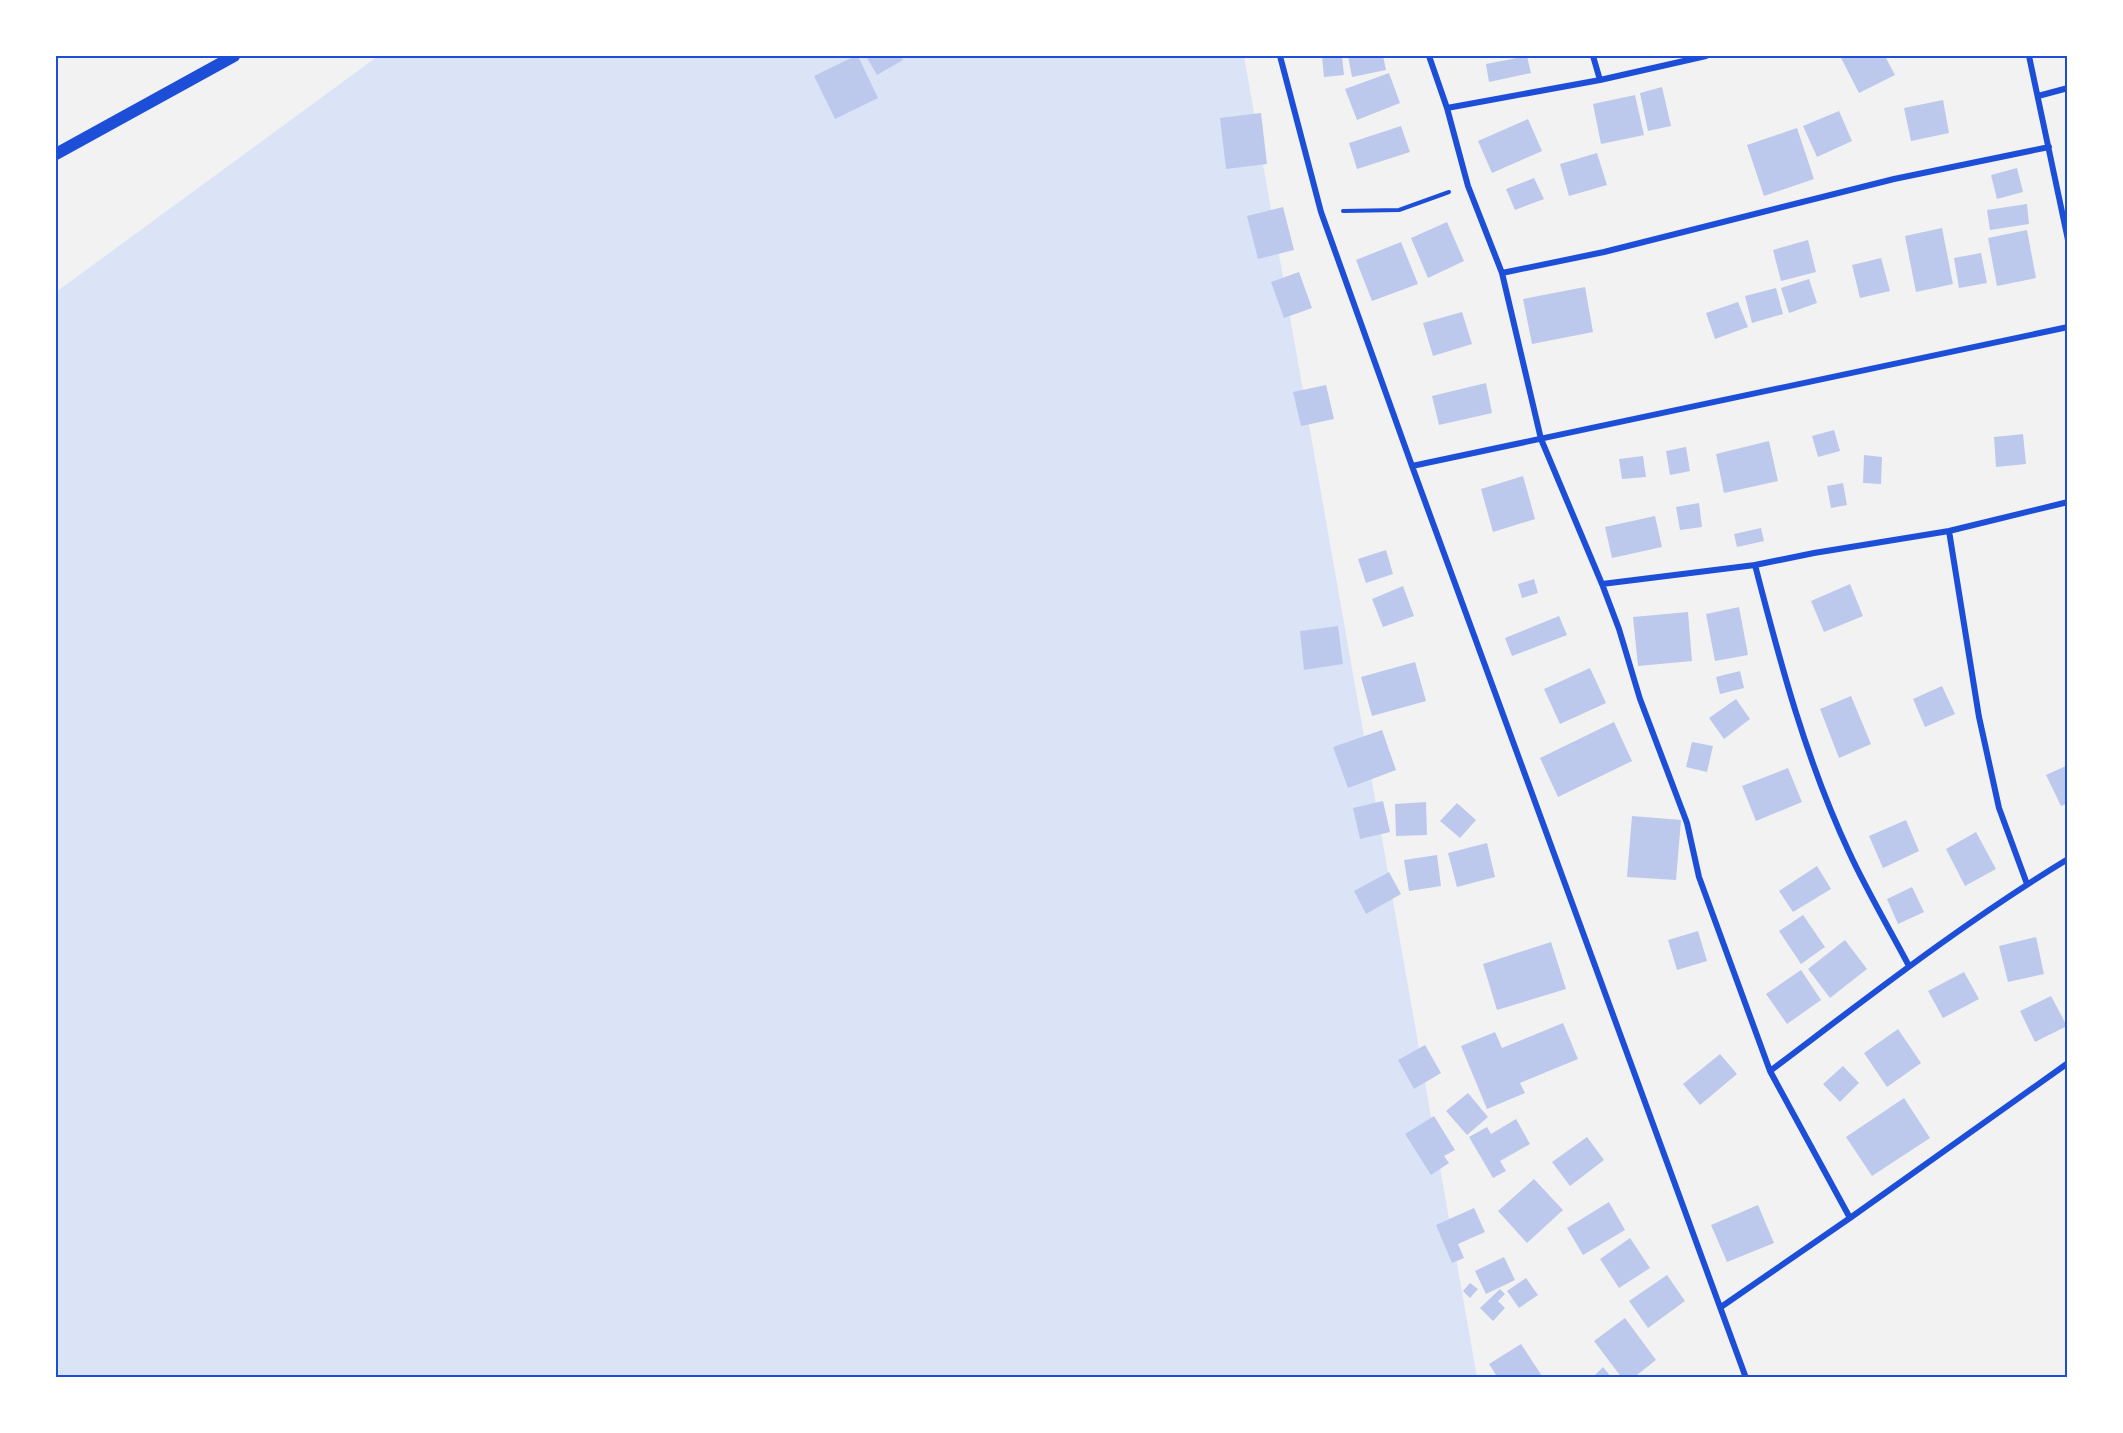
<svg xmlns="http://www.w3.org/2000/svg" width="2123" height="1433" font-family="Jost,sans-serif">
  <style>
    .green { fill: #dbe4f7 }
    .building { fill: #bdc9ec }
    .lines { fill: none; stroke-linecap: round; stroke-linejoin: round }
    .path { stroke: #1d4ed8; stroke-width: 4 }
    .minor { stroke: #1d4ed8; stroke-width: 6 }
    .secondary { stroke: #1d4ed8; stroke-width: 12 }
    .neatline { fill: none; stroke: #1d4ed8; stroke-width: 2 }
  </style>
  <rect width="100%" height="100%" fill="#f2f2f2"/>
  <path class="green" d="M378,56H1244L1477,1377H56V292Z"/>
  <path class="building" d="M855,56H858L878,98L835,119L814,76Z
    M866,56H901L903,60L877,75Z
    M1322,56H1342L1344,75L1324,77Z
    M1348,56H1383L1386,70L1352,77Z
    M1527,56L1531,73L1489,82L1486,64Z
    M1840,56H1885L1895,75L1859,93Z
    M1389,73L1400,103L1357,120L1345,89Z
    M1662,87L1671,126L1648,131L1640,93Z
    M1635,95L1644,135L1601,144L1593,104Z
    M1943,100L1949,133L1911,141L1904,108Z
    M1839,111L1852,141L1817,157L1803,126Z
    M1261,113L1267,164L1226,169L1220,118Z
    M1528,119L1542,151L1492,173L1478,141Z
    M1401,126L1410,152L1357,169L1349,143Z
    M1797,128L1814,179L1764,196L1747,145Z
    M1597,153L1607,185L1569,196L1560,164Z
    M2017,168L2023,192L1997,199L1991,175Z
    M1534,178L1544,199L1515,210L1506,189Z
    M2027,204L2029,224L1990,230L1987,210Z
    M1283,207L1294,250L1258,259L1247,216Z
    M1447,222L1464,261L1428,278L1411,238Z
    M1942,228L1953,284L1916,292L1905,236Z
    M2027,230L2036,278L1997,286L1988,238Z
    M1808,240L1816,272L1781,281L1773,250Z
    M1401,242L1418,284L1372,301L1356,260Z
    M1981,253L1987,283L1959,288L1954,258Z
    M1881,258L1890,291L1860,298L1852,265Z
    M1299,272L1312,308L1284,318L1271,282Z
    M1809,279L1817,303L1789,313L1781,288Z
    M1585,287L1593,332L1532,344L1523,299Z
    M1776,288L1783,314L1752,323L1745,296Z
    M1738,302L1748,327L1715,339L1706,313Z
    M1462,312L1472,344L1433,356L1423,323Z
    M1486,383L1492,413L1439,425L1432,396Z
    M1326,385L1334,419L1301,426L1293,392Z
    M1834,430L1840,451L1818,457L1812,436Z
    M2023,434L2026,464L1996,467L1994,437Z
    M1769,441L1778,481L1724,493L1716,454Z
    M1686,447L1690,471L1670,475L1666,451Z
    M1864,455L1882,457L1881,484L1863,483Z
    M1643,456L1646,477L1622,479L1619,459Z
    M1523,476L1535,519L1493,532L1481,489Z
    M1843,483L1847,505L1831,508L1827,486Z
    M1699,503L1702,527L1680,530L1676,507Z
    M1655,516L1662,547L1612,558L1605,527Z
    M1761,528L1764,541L1737,547L1734,534Z
    M1386,550L1393,574L1366,583L1358,559Z
    M1534,579L1538,593L1522,598L1518,584Z
    M1850,584L1863,616L1824,632L1811,601Z
    M1403,586L1414,616L1383,627L1372,599Z
    M1739,607L1748,655L1715,661L1706,614Z
    M1688,612L1692,661L1638,666L1633,617Z
    M1559,616L1567,635L1512,656L1505,638Z
    M1338,626L1343,664L1304,670L1300,631Z
    M1415,662L1426,701L1372,716L1361,677Z
    M1590,668L1606,703L1560,724L1544,689Z
    M1740,671L1744,688L1720,694L1716,677Z
    M1942,686L1955,714L1925,727L1913,699Z
    M1851,696L1871,744L1839,758L1820,709Z
    M1736,699L1750,719L1724,739L1709,718Z
    M1614,722L1632,761L1558,797L1540,758Z
    M1382,730L1396,770L1348,788L1333,747Z
    M1692,742L1713,746L1707,772L1686,767Z
    M2068,765V803L2061,806L2046,775Z
    M1788,768L1802,802L1756,821L1742,786Z
    M1383,801L1390,832L1360,839L1353,808Z
    M1426,802L1427,835L1396,836L1395,804Z
    M1457,803L1476,820L1460,838L1440,821Z
    M1632,816L1681,820L1676,880L1627,877Z
    M1906,820L1919,851L1883,868L1869,836Z
    M1976,832L1996,869L1965,886L1946,849Z
    M1487,843L1495,877L1457,887L1448,853Z
    M1437,855L1441,886L1409,891L1404,860Z
    M1817,866L1831,889L1793,912L1779,891Z
    M1389,872L1401,894L1366,914L1354,891Z
    M1912,887L1924,912L1898,924L1887,899Z
    M1803,915L1825,947L1801,964L1779,931Z
    M1698,931L1707,961L1677,970L1668,940Z
    M2036,937L2044,974L2008,982L1999,946Z
    M1845,940L1867,969L1830,998L1808,969Z
    M1551,942L1566,989L1497,1010L1483,964Z
    M1801,970L1821,1000L1787,1024L1766,994Z
    M1964,972L1979,999L1943,1018L1928,991Z
    M2051,996L2067,1026L2035,1042L2020,1011Z
    M1563,1023L1578,1059L1520,1083L1525,1093L1487,1109L1461,1046L1495,1032L1502,1048Z
    M1898,1029L1921,1063L1887,1087L1864,1053Z
    M1425,1045L1441,1073L1414,1089L1398,1060Z
    M1720,1054L1737,1074L1700,1105L1683,1084Z
    M1843,1066L1859,1083L1840,1102L1823,1084Z
    M1468,1093L1488,1117L1467,1135L1446,1111Z
    M1904,1098L1930,1138L1872,1176L1846,1137Z
    M1434,1116L1455,1150L1444,1156L1449,1163L1431,1175L1405,1134Z
    M1516,1119L1530,1144L1500,1161L1506,1171L1493,1178L1469,1137L1487,1127L1491,1134Z
    M1587,1137L1604,1160L1570,1186L1552,1162Z
    M1534,1179L1563,1210L1527,1243L1498,1211Z
    M1609,1202L1625,1230L1583,1255L1567,1228Z
    M1758,1205L1774,1243L1727,1262L1711,1225Z
    M1474,1208L1485,1232L1458,1244L1464,1258L1452,1263L1436,1225Z
    M1630,1238L1650,1268L1619,1288L1600,1259Z
    M1504,1257L1515,1280L1486,1294L1475,1271Z
    M1667,1275L1685,1301L1648,1328L1629,1301Z
    M1526,1278L1538,1295L1519,1308L1507,1291Z
    M1470,1283L1478,1289L1470,1298L1463,1291Z
    M1500,1289L1505,1294L1498,1301L1505,1308L1493,1321L1480,1308Z
    M1625,1318L1656,1360L1633,1378H1622L1594,1341Z
    M1521,1344L1542,1376L1498,1378L1489,1364Z
    M1603,1367L1612,1378H1592Z"/>
  <g class="lines">
    <path class="path" d="M1343,211L1399,210L1449,192"/>
    <path class="minor" d="M1280,56L1321,212L1412,466L1746,1378
      M1429,56L1447,108
      M1593,56L1600,80
      M1706,56L1600,80L1447,108L1468,186L1502,273L1604,252L1894,179L2049,147
      M2029,56L2068,240
      M2038,96L2068,88
      M1502,273L1541,439L1602,584L1619,629L1640,699L1687,823L1699,877L1770,1071
      M1412,466L2068,327
      M1949,531L1979,717L1999,808L2027,884
      M1755,565C1780,662 1806,760 1849,852C1867,891 1889,928 1909,966
      M1602,584L1755,565L1814,553L1949,531L2068,502
      M1850,1218L1770,1071C1867,998 1964,922 2068,859
      M1721,1307L1850,1218L2068,1063"/>
    <path class="secondary" d="M56,154L234,56"/>
  </g>
  <rect width="2123" height="1433" fill="none" stroke="#ffffff" stroke-width="114"/>
  <rect x="57" y="57" width="2009" height="1319" class="neatline"/>
</svg>
